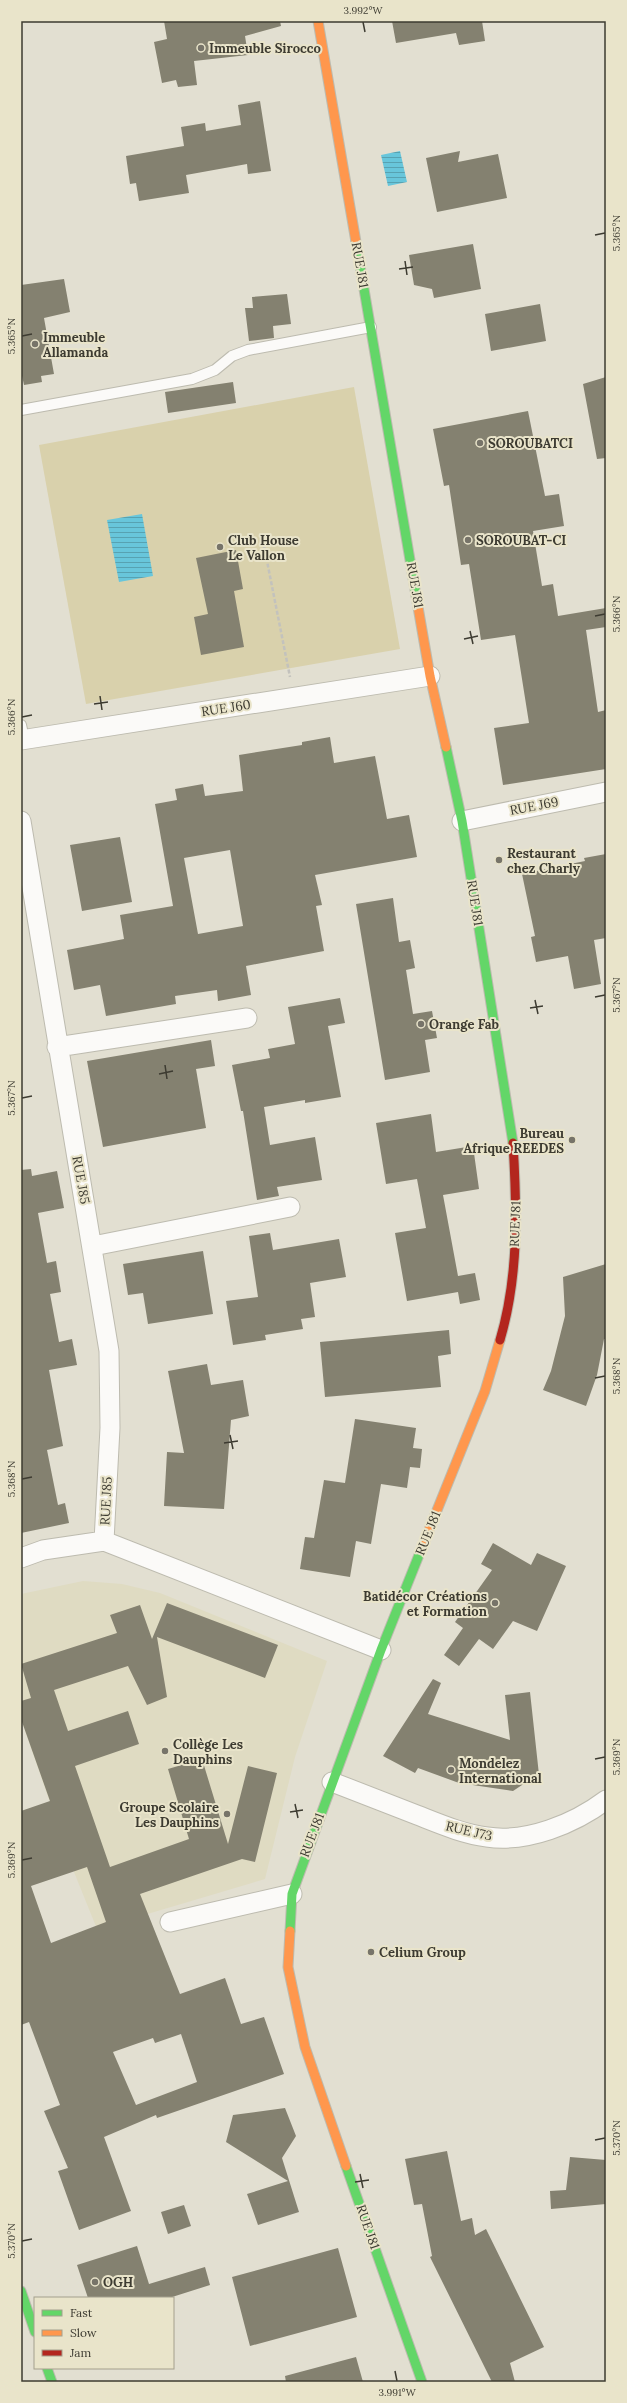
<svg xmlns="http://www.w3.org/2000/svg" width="627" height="2403" font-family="Lora,serif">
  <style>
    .built { fill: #dfdbc2 }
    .grass { fill: #d9d1ac }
    .water { fill: url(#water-rules) }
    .building { fill: #848170; fill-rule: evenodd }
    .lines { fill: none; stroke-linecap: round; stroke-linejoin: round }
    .lane-casing { stroke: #bdbbaf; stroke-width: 12 }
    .street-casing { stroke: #bdbbaf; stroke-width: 21 }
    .fast-casing { stroke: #bdbbaf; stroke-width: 11 }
    .slow-casing { stroke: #bdbbaf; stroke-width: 11 }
    .jam-casing { stroke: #bdbbaf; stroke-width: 11 }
    .path { stroke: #c3c2bd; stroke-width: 2.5; stroke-dasharray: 4 2; stroke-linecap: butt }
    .lane { stroke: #fbfaf8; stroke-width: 10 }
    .street { stroke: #fbfaf8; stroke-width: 19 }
    .fast { stroke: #63d668; stroke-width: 9 }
    .slow { stroke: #ff974d; stroke-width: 9 }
    .jam { stroke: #b3261e; stroke-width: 9 }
    .ticks { fill: none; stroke: #3d3b31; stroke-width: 1.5 }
    .poi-dot { fill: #777469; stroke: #e9e4ca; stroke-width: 1.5 }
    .labels { text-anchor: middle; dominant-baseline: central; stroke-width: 4; stroke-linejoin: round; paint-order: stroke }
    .poi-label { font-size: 13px; font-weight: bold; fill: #3d3b31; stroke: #e9e4ca; text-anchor: start }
    .street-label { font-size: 13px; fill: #3d3b31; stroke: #e9e4ca }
    .neatline { fill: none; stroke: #3d3b31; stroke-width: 1.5 }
    .ticks-label { font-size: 10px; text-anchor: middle; fill: #3d3b31 }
  </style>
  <defs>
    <pattern id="water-rules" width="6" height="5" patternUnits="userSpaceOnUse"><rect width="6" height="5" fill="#68c6db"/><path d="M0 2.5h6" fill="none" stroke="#57a2b2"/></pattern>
  </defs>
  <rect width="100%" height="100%" fill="#e2dfd1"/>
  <path class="built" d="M83,1581L122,1584L160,1593L327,1661L295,1757L265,1879L97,1929L74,1872L21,1719V1594Z"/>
  <path class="grass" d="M354,387L400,649L86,704L39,445Z"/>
  <path class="water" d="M400,151L407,182L388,186L381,155Z
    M142,514L153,576L119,582L107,520Z"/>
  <path class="building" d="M164,21H280L281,26L245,36L248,55L194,61L197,85L178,87L176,80L162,83L154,42L167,39Z
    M392,21H482L485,41L459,45L456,33L396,43Z
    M260,101L271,171L248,174L247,164L186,175L189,193L139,201L136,183L130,184L126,156L184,146L181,127L205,123L206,131L241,125L238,105Z
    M460,151L458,162L498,154L507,198L437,212L426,158Z
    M473,244L481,289L434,298L432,289L414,285L409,255Z
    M64,279L70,312L44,318L54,374L41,376L42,382L24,385L21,371V285Z
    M287,294L291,324L273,326L274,338L249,341L245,308H253L252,297Z
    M540,304L546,341L491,351L485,314Z
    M606,377V458L597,459L583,384Z
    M233,382L236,403L168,413L165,392Z
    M528,411L545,496L559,494L564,526L533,531L542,586L553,584L558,616L606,608V627L586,630L598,712L606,710V769L503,785L494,728L529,723L515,635L481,640L469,564L461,565L449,485L444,486L433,429Z
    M236,550L243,589L234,591L244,647L201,655L194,617L208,614L196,558Z
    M330,737L334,763L375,756L387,819L409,815L417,857L315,875L322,905L316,906L324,951L246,966L251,995L218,1001L217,990L175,996L176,1004L106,1016L100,985L74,990L67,950L124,939L120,915L173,906L155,804L177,800L175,789L203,784L205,796L243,791L239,755L302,745V742ZM230,850L243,926L198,934L184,858Z
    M120,837L132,902L82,911L70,845Z
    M606,854V938L594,940L601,984L574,989L568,956L536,962L531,937L535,936L522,874L585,861L584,858Z
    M393,898L399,942L410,940L415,968L406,970L413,1014L432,1011L437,1038L425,1040L430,1072L385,1080L356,904Z
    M340,998L345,1023L328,1026L341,1097L305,1103V1100L264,1107L270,1145L315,1137L322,1180L277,1187L279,1196L257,1200L243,1111H241L232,1065L270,1058L268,1049L295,1044L288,1007Z
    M211,1040L215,1066L196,1069L206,1128L103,1147L87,1061Z
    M431,1114L436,1152L473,1146L479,1189L443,1195L458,1276L475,1273L480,1300L460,1304L458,1292L407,1301L395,1233L426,1228L417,1179L386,1184L376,1123Z
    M31,1169L32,1176L57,1171L64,1208L38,1213L47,1263L56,1261L61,1292L50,1294L59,1342L72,1339L77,1365L49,1370L63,1446L47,1450L58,1505L65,1503L69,1523L21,1533V1170Z
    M270,1233L273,1250L339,1239L346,1277L310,1283L315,1317L301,1319L303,1329L265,1335L266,1340L233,1345L226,1301L258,1297L249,1236Z
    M203,1251L213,1314L148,1324L143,1293L128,1295L123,1264Z
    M606,1264V1339H604L597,1375L586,1406L543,1390L551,1371L565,1316L563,1277Z
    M449,1330L451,1354L438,1356L441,1387L325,1397L320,1342Z
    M207,1364L211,1385L243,1380L249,1416L231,1420L224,1509L164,1506L167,1452L184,1453L168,1371Z
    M355,1419L416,1428L413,1448L422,1449L420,1468L410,1467L407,1488L381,1484L371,1544L356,1541L350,1577L300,1569L305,1537L314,1538L324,1480L345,1483Z
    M493,1543L531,1565L537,1553L566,1566L537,1631L513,1621L493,1649L479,1639L459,1666L444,1655L463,1628L455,1622L492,1570L481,1564Z
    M167,1603L278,1645L265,1678L157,1637L167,1697L147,1705L128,1666L54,1690L68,1731L128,1711L139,1744L75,1766L110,1867L189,1839L168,1769L202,1759L228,1844L248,1766L277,1773L255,1862L242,1859L140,1894L180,1994L225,1978L241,2024L264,2017L284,2074L157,2118L156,2115L104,2137L131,2211L79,2230L58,2171L68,2168L44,2111L60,2105L29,2022L21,2025V1811L50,1801L21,1719V1701L31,1698L21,1664L117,1633L110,1615L140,1605L152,1639ZM87,1867L106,1922L51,1943L31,1886ZM181,2034L197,2082L136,2105L113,2052L153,2038L155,2043Z
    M433,1679L441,1683L428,1714L510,1740L505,1695L530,1692L540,1784L522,1785L513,1791L459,1783L418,1768L415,1773L383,1756Z
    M285,2108L296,2136L282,2158L299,2212L258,2225L247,2194L288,2181L226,2142L233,2115Z
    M447,2151L461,2221L472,2218L475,2235L486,2229L544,2347L510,2363L515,2382H492L430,2257L432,2256L422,2204L414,2205L405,2159Z
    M570,2157L606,2160V2204L551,2209L550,2191L566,2190Z
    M184,2205L191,2226L168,2234L161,2212Z
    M137,2246L149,2284L205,2267L210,2285L169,2298H88L77,2265Z
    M338,2248L357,2317L250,2346L232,2277Z
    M356,2357L363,2382H286L285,2376Z"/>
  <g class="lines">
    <defs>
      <path id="lane" d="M21,410L192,379L215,370L232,356L248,350L371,327
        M21,725L24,739"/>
      <path id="street" d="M21,740L430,676
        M21,821L109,1351L110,1428L104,1541
        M462,821L606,792
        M57,1047L247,1018
        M93,1246L290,1207
        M21,1558L43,1550L104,1541L381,1650
        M332,1782C361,1793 389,1804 417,1815C440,1824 463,1834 487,1837C527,1843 574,1824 606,1800
        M170,1922L292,1894"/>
      <path id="fast" d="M356,242L418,607
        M446,747L462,821L513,1143
        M290,1931L292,1894L381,1650L421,1550
        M346,2166L422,2382
        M21,2291L35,2332
        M47,2368L52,2382"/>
      <path id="slow" d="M318,21L356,242
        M418,607L430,676L446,747
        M421,1550L485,1391L500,1340
        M290,1931L288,1967L305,2047L346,2166"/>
      <path id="jam" d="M500,1340C519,1276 517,1209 513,1143"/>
    </defs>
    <use href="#lane" class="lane-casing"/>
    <use href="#street" class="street-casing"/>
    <use href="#fast" class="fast-casing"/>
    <use href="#slow" class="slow-casing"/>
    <use href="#jam" class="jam-casing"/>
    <path class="path" d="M264,546L290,677"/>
    <use href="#lane" class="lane"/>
    <use href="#street" class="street"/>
    <use href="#fast" class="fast"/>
    <use href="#slow" class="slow"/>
    <use href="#jam" class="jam"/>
  </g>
  <path class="ticks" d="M363,22L365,32M595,235L605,233M405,261L407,275M399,269L413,267M22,336L32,334M595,616L605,614M470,631L473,644M464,639L478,636M100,696L102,710M94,704L108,702M22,717L32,715M595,997L605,995M535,1000L538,1014M530,1008L543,1006M165,1065L167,1079M159,1074L173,1071M22,1098L32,1096M595,1378L605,1376M230,1435L233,1449M224,1443L238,1441M22,1479L32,1477M595,1759L605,1757M295,1804L298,1818M290,1812L303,1810M22,1860L32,1858M595,2140L605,2138M360,2174L363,2188M355,2182L369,2180M22,2241L32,2239M395,2371L397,2381"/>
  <g class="poi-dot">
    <circle cx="201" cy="48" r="4"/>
    <circle cx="35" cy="344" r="4"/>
    <circle cx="480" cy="443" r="4"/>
    <circle cx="468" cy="540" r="4"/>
    <circle cx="220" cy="547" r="4"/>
    <circle cx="499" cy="860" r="4"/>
    <circle cx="421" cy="1024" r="4"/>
    <circle cx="572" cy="1140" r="4"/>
    <circle cx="495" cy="1603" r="4"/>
    <circle cx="165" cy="1751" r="4"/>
    <circle cx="451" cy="1770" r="4"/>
    <circle cx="227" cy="1814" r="4"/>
    <circle cx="371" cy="1952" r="4"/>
    <circle cx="95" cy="2282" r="4"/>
  </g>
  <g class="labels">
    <g class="poi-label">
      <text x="209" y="48">Immeuble Sirocco</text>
      <text x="43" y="337">Immeuble<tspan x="43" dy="15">Allamanda</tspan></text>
      <text x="488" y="443">SOROUBATCI</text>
      <text x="228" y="540">Club House<tspan x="228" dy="15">Le Vallon</tspan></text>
      <text x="476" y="540">SOROUBAT-CI</text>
      <text x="507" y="853">Restaurant<tspan x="507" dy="15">chez Charly</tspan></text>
      <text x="429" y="1024">Orange Fab</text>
      <text x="564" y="1133" text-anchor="end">Bureau<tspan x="564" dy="15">Afrique REEDES</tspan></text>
      <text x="487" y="1596" text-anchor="end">Batidécor Créations<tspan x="487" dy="15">et Formation</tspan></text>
      <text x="173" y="1744">Collège Les<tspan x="173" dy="15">Dauphins</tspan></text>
      <text x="459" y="1763">Mondelez<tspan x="459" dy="15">International</tspan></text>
      <text x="219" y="1807" text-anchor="end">Groupe Scolaire<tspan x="219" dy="15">Les Dauphins</tspan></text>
      <text x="379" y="1952">Celium Group</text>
      <text x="103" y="2282">OGH</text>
    </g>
    <g class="street-label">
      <text transform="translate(360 265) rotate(80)">RUE J81</text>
      <text transform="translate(415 585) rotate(80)">RUE J81</text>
      <text transform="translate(226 708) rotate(-9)">RUE J60</text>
      <text transform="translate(534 806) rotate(-11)">RUE J69</text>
      <text transform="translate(475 903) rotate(81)">RUE J81</text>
      <text transform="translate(81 1180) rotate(80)">RUE J85</text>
      <text transform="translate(515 1224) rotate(-88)">RUE J81</text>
      <text transform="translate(106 1501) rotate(-87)">RUE J85</text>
      <text transform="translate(428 1533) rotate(-68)">RUE J81</text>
      <text transform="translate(469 1831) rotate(13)">RUE J73</text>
      <text transform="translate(312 1835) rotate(-69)">RUE J81</text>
      <text transform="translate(368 2227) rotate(71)">RUE J81</text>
    </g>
  </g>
  <rect width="627" height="2403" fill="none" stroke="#e9e4ca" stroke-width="44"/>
  <rect x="34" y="2297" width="140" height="72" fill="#e9e4ca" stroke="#a4a08d"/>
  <rect x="42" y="2310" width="20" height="6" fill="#63d668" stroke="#a4a08d"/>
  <text x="70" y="2317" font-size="12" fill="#3d3b31">Fast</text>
  <rect x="42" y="2330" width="20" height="6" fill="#ff974d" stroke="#a4a08d"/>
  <text x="70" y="2337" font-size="12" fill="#3d3b31">Slow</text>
  <rect x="42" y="2350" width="20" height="6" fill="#b3261e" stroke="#a4a08d"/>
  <text x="70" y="2357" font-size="12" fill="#3d3b31">Jam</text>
  <rect x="22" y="22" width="583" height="2359" class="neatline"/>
  <g class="ticks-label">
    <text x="363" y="14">3.992°W</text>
    <text transform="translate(616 233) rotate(-90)" y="4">5.365°N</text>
    <text transform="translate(11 336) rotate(-90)" y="4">5.365°N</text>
    <text transform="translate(616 614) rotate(-90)" y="4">5.366°N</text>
    <text transform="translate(11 717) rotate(-90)" y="4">5.366°N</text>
    <text transform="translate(616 995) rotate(-90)" y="4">5.367°N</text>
    <text transform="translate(11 1098) rotate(-90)" y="4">5.367°N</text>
    <text transform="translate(616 1376) rotate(-90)" y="4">5.368°N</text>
    <text transform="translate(11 1479) rotate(-90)" y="4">5.368°N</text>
    <text transform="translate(616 1757) rotate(-90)" y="4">5.369°N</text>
    <text transform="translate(11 1860) rotate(-90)" y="4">5.369°N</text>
    <text transform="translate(616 2138) rotate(-90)" y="4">5.370°N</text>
    <text transform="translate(11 2241) rotate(-90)" y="4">5.370°N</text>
    <text x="397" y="2396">3.991°W</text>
  </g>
</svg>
